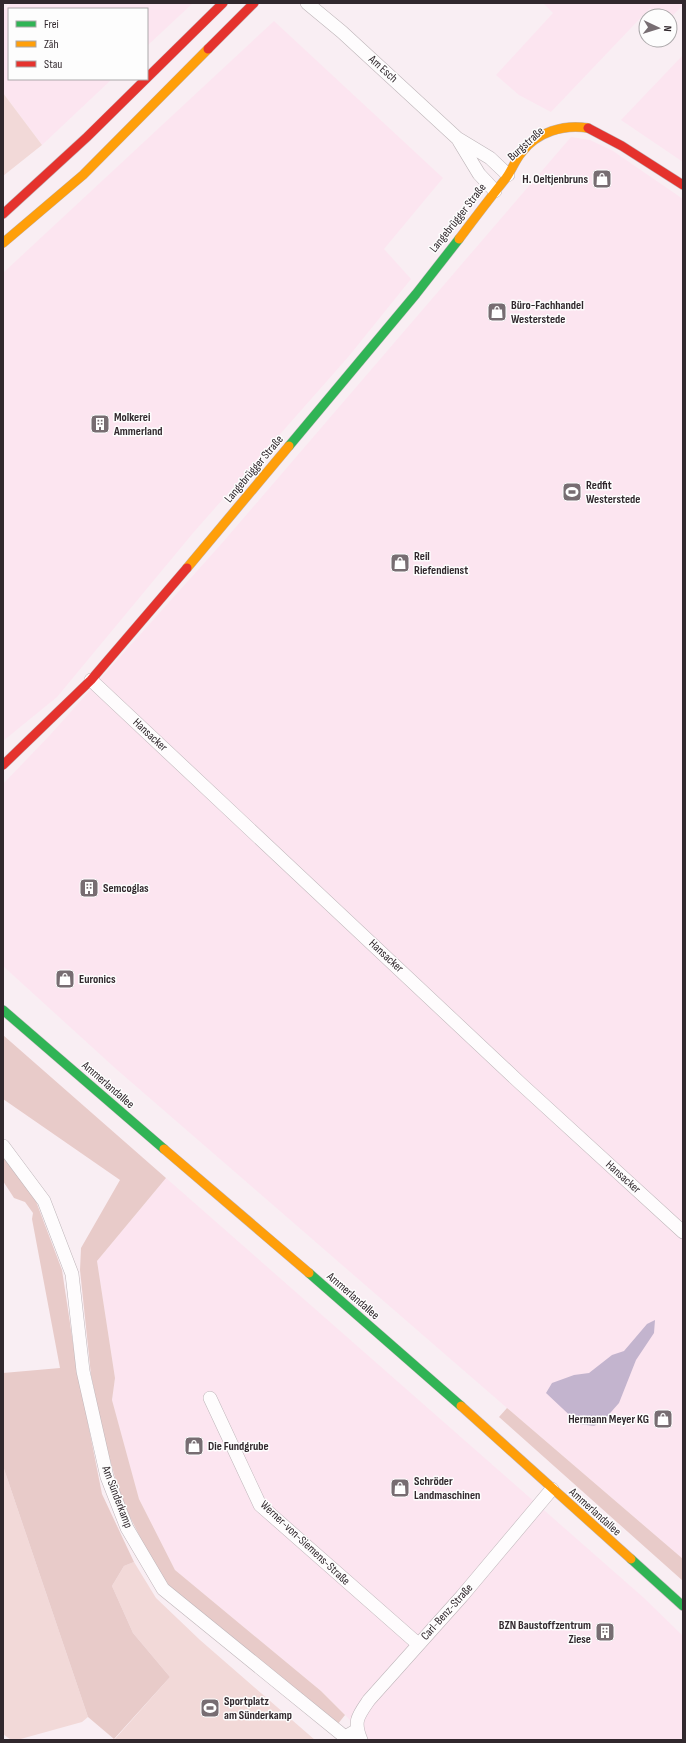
<svg xmlns="http://www.w3.org/2000/svg" width="686" height="1743" font-family="'Sofia Sans Condensed',sans-serif">
  <style>
    .built { fill: #fce5f0 }
    .green { fill: #f2d9d8 }
    .forest { fill: #e8cbc9 }
    .water { fill: #c3b4ce }
    .lines { fill: none; stroke-linecap: round; stroke-linejoin: round }
    .street-casing { stroke: #beb5b9; stroke-width: 14 }
    .fast-casing { stroke: #beb5b9; stroke-width: 10 }
    .slow-casing { stroke: #beb5b9; stroke-width: 10 }
    .jam-casing { stroke: #beb5b9; stroke-width: 10 }
    .street { stroke: #fefcfd; stroke-width: 13 }
    .fast { stroke: #30b455; stroke-width: 9 }
    .slow { stroke: #ff9f0a; stroke-width: 9 }
    .jam { stroke: #e5322d; stroke-width: 9 }
    .labels { text-anchor: middle; dominant-baseline: central; stroke-width: 3; stroke-linejoin: round; paint-order: stroke }
    .street-label { font-size: 12px; fill: #31282d; stroke: #fdfdfd }
    .poi-label { font-size: 12px; font-weight: bold; fill: #31282d; stroke: #fdfdfd; text-anchor: start }
  </style>
  <rect width="100%" height="100%" fill="#f9eef3"/>
  <path class="built" d="M12,3H193L147,46V9H9V79H112L42,145L3,93V11Z
    M543,3H683V5L670,18V16H658L650,8L551,112L519,95L496,75L553,13Z
    M274,21L443,178L384,249L411,279L349,356L193,533L57,697L3,741V273Z
    M683,55V162L621,120Z
    M571,137L590,140L613,151L683,199V1559L507,1408L115,1068L3,966V784L50,735L223,542Z
    M166,1178L644,1598L683,1636V1740H367L365,1735L321,1691L175,1570L139,1499L112,1400L115,1378L97,1261Z"/>
  <path class="green" d="M3,93L42,145L3,176Z
    M3,1466L88,1717L82,1722L17,1740H11L3,1734Z
    M134,1562L156,1598L200,1640L315,1740H114L170,1677L133,1633L112,1586L124,1566Z"/>
  <path class="forest" d="M3,1035L166,1178L97,1261L115,1378L112,1400L139,1499L175,1570L321,1691L345,1715L337,1725L168,1585L149,1555L121,1499L105,1442L91,1375L80,1270L81,1248L120,1180L3,1099Z
    M3,1157L34,1196L62,1270L76,1363L102,1494L134,1562L124,1566L112,1586L133,1633L170,1677L114,1739L88,1717L3,1466V1373L60,1368L32,1219L33,1213L25,1202L14,1198L3,1181Z
    M507,1408L683,1559V1581L499,1417Z"/>
  <path class="water" d="M655,1320L654,1333L636,1360L619,1403L604,1420L594,1426L579,1424L546,1393L552,1383L574,1375L589,1373L612,1355L624,1351L647,1324Z"/>
  <g class="lines">
    <defs>
      <path id="street" d="M307,3L342,32L457,138L490,158L508,175
        M459,141L479,174L495,191
        M91,680L520,1083L683,1232
        M3,1146L44,1201L72,1274L83,1371L107,1477L127,1528L163,1589L345,1737L357,1730
        M210,1398L260,1505L418,1644
        M361,1740C353,1721 358,1716 369,1700L462,1596L552,1489"/>
      <path id="fast" d="M289,446L416,294L459,239
        M3,1010L164,1149
        M309,1273L461,1406
        M631,1559L683,1606"/>
      <path id="slow" d="M459,239C474,219 490,198 506,178C512,170 515,160 522,152C537,132 564,124 588,128
        M3,243L83,175L208,49
        M187,568L289,446
        M164,1149L309,1273
        M461,1406L631,1559"/>
      <path id="jam" d="M208,49L254,3
        M588,128L622,146L683,185
        M3,214L87,137L223,3
        M3,765L91,680L187,568"/>
    </defs>
    <use href="#street" class="street-casing"/>
    <use href="#fast" class="fast-casing"/>
    <use href="#slow" class="slow-casing"/>
    <use href="#jam" class="jam-casing"/>
    <use href="#street" class="street"/>
    <use href="#fast" class="fast"/>
    <use href="#slow" class="slow"/>
    <use href="#jam" class="jam"/>
  </g>
  <defs>
    <symbol id="shop-square" viewBox="-11 -11 22 22"><rect x="-9" y="-9" width="18" height="18" rx="4" fill="#776d72" stroke="#fdfdfd"/><path d="M-5-2.5h2.3a2.7 3.5 0 0 1 5.4 0H5L5.5 6h-11ZM-1.5-2.5h3a1.5 2.3 0 0 0-3 0Z" fill="#fff"/></symbol>
    <symbol id="building-square" viewBox="-11 -11 22 22"><rect x="-9" y="-9" width="18" height="18" rx="4" fill="#776d72" stroke="#fdfdfd"/><path d="M-4-6H4V6H1V3H-1V6H-4ZM-2.5-4.3h1.7v1.8h-1.7ZM.8-4.3h1.7v1.8H.8ZM-2.5-1h1.7V.8h-1.7ZM.8-1h1.7V.8H.8Z" fill="#fff"/></symbol>
    <symbol id="stadium-square" viewBox="-11 -11 22 22"><rect x="-9" y="-9" width="18" height="18" rx="4" fill="#776d72" stroke="#fdfdfd"/><path d="M0-5a6.5 5 0 1 0 0 10a6.5 5 0 1 0 0-10ZM-3.5-1.8h7v3.6h-7Z" fill="#fff"/></symbol>
  </defs>
  <g fill-rule="evenodd">
    <use href="#shop-square" x="591" y="168" width="22" height="22"/>
    <use href="#shop-square" x="486" y="301" width="22" height="22"/>
    <use href="#building-square" x="89" y="413" width="22" height="22"/>
    <use href="#stadium-square" x="561" y="481" width="22" height="22"/>
    <use href="#shop-square" x="389" y="552" width="22" height="22"/>
    <use href="#building-square" x="78" y="877" width="22" height="22"/>
    <use href="#shop-square" x="54" y="968" width="22" height="22"/>
    <use href="#shop-square" x="652" y="1408" width="22" height="22"/>
    <use href="#shop-square" x="183" y="1435" width="22" height="22"/>
    <use href="#shop-square" x="389" y="1477" width="22" height="22"/>
    <use href="#building-square" x="594" y="1621" width="22" height="22"/>
    <use href="#stadium-square" x="199" y="1697" width="22" height="22"/>
  </g>
  <g class="labels">
    <g class="street-label">
      <text transform="translate(383 69) rotate(42)">Am Esch</text>
      <text transform="translate(526 144) rotate(-42)">Burgstraße</text>
      <text transform="translate(458 218) rotate(-52)">Langebrügger Straße</text>
      <text transform="translate(254 469) rotate(-50)">Langebrügger Straße</text>
      <text transform="translate(150 735) rotate(43)">Hansacker</text>
      <text transform="translate(386 956) rotate(43)">Hansacker</text>
      <text transform="translate(108 1085) rotate(41)">Ammerlandallee</text>
      <text transform="translate(623 1177) rotate(42)">Hansacker</text>
      <text transform="translate(353 1296) rotate(41)">Ammerlandallee</text>
      <text transform="translate(117 1497) rotate(69)">Am Sünderkamp</text>
      <text transform="translate(595 1512) rotate(42)">Ammerlandallee</text>
      <text transform="translate(305 1543) rotate(43)">Werner-von-Siemens-Straße</text>
      <text transform="translate(447 1612) rotate(-48)">Carl-Benz-Straße</text>
    </g>
    <g class="poi-label">
      <text x="588" y="179" text-anchor="end">H. Oeltjenbruns</text>
      <text x="511" y="305">Büro-Fachhandel<tspan x="511" dy="14">Westerstede</tspan></text>
      <text x="114" y="417">Molkerei<tspan x="114" dy="14">Ammerland</tspan></text>
      <text x="586" y="485">Redfit<tspan x="586" dy="14">Westerstede</tspan></text>
      <text x="414" y="556">Reil<tspan x="414" dy="14">Riefendienst</tspan></text>
      <text x="103" y="888">Semcoglas</text>
      <text x="79" y="979">Euronics</text>
      <text x="649" y="1419" text-anchor="end">Hermann Meyer KG</text>
      <text x="208" y="1446">Die Fundgrube</text>
      <text x="414" y="1481">Schröder<tspan x="414" dy="14">Landmaschinen</tspan></text>
      <text x="591" y="1625" text-anchor="end">BZN Baustoffzentrum<tspan x="591" dy="14">Ziese</tspan></text>
      <text x="224" y="1701">Sportplatz<tspan x="224" dy="14">am Sünderkamp</tspan></text>
    </g>
  </g>
  <rect width="686" height="1743" fill="none" stroke="#31282d" stroke-width="8"/>
  <rect x="8" y="8" width="140" height="72" fill="#fdfdfd" stroke="#aba8aa"/>
  <rect x="16" y="21" width="20" height="6" fill="#30b455" stroke="#aba8aa"/>
  <text x="44" y="28" font-size="12" fill="#31282d">Frei</text>
  <rect x="16" y="41" width="20" height="6" fill="#ff9f0a" stroke="#aba8aa"/>
  <text x="44" y="48" font-size="12" fill="#31282d">Zäh</text>
  <rect x="16" y="61" width="20" height="6" fill="#e5322d" stroke="#aba8aa"/>
  <text x="44" y="68" font-size="12" fill="#31282d">Stau</text>
  <g transform="translate(658 28) rotate(94)"><circle r="19" fill="#fdfdfd" stroke="#aba8aa"/>
  <path d="M0-3L7 15L0 10L-7 15Z" fill="#776d72"/>
  <text y="-6" font-size="11" font-weight="bold" text-anchor="middle" fill="#31282d">N</text>
  </g>
</svg>
